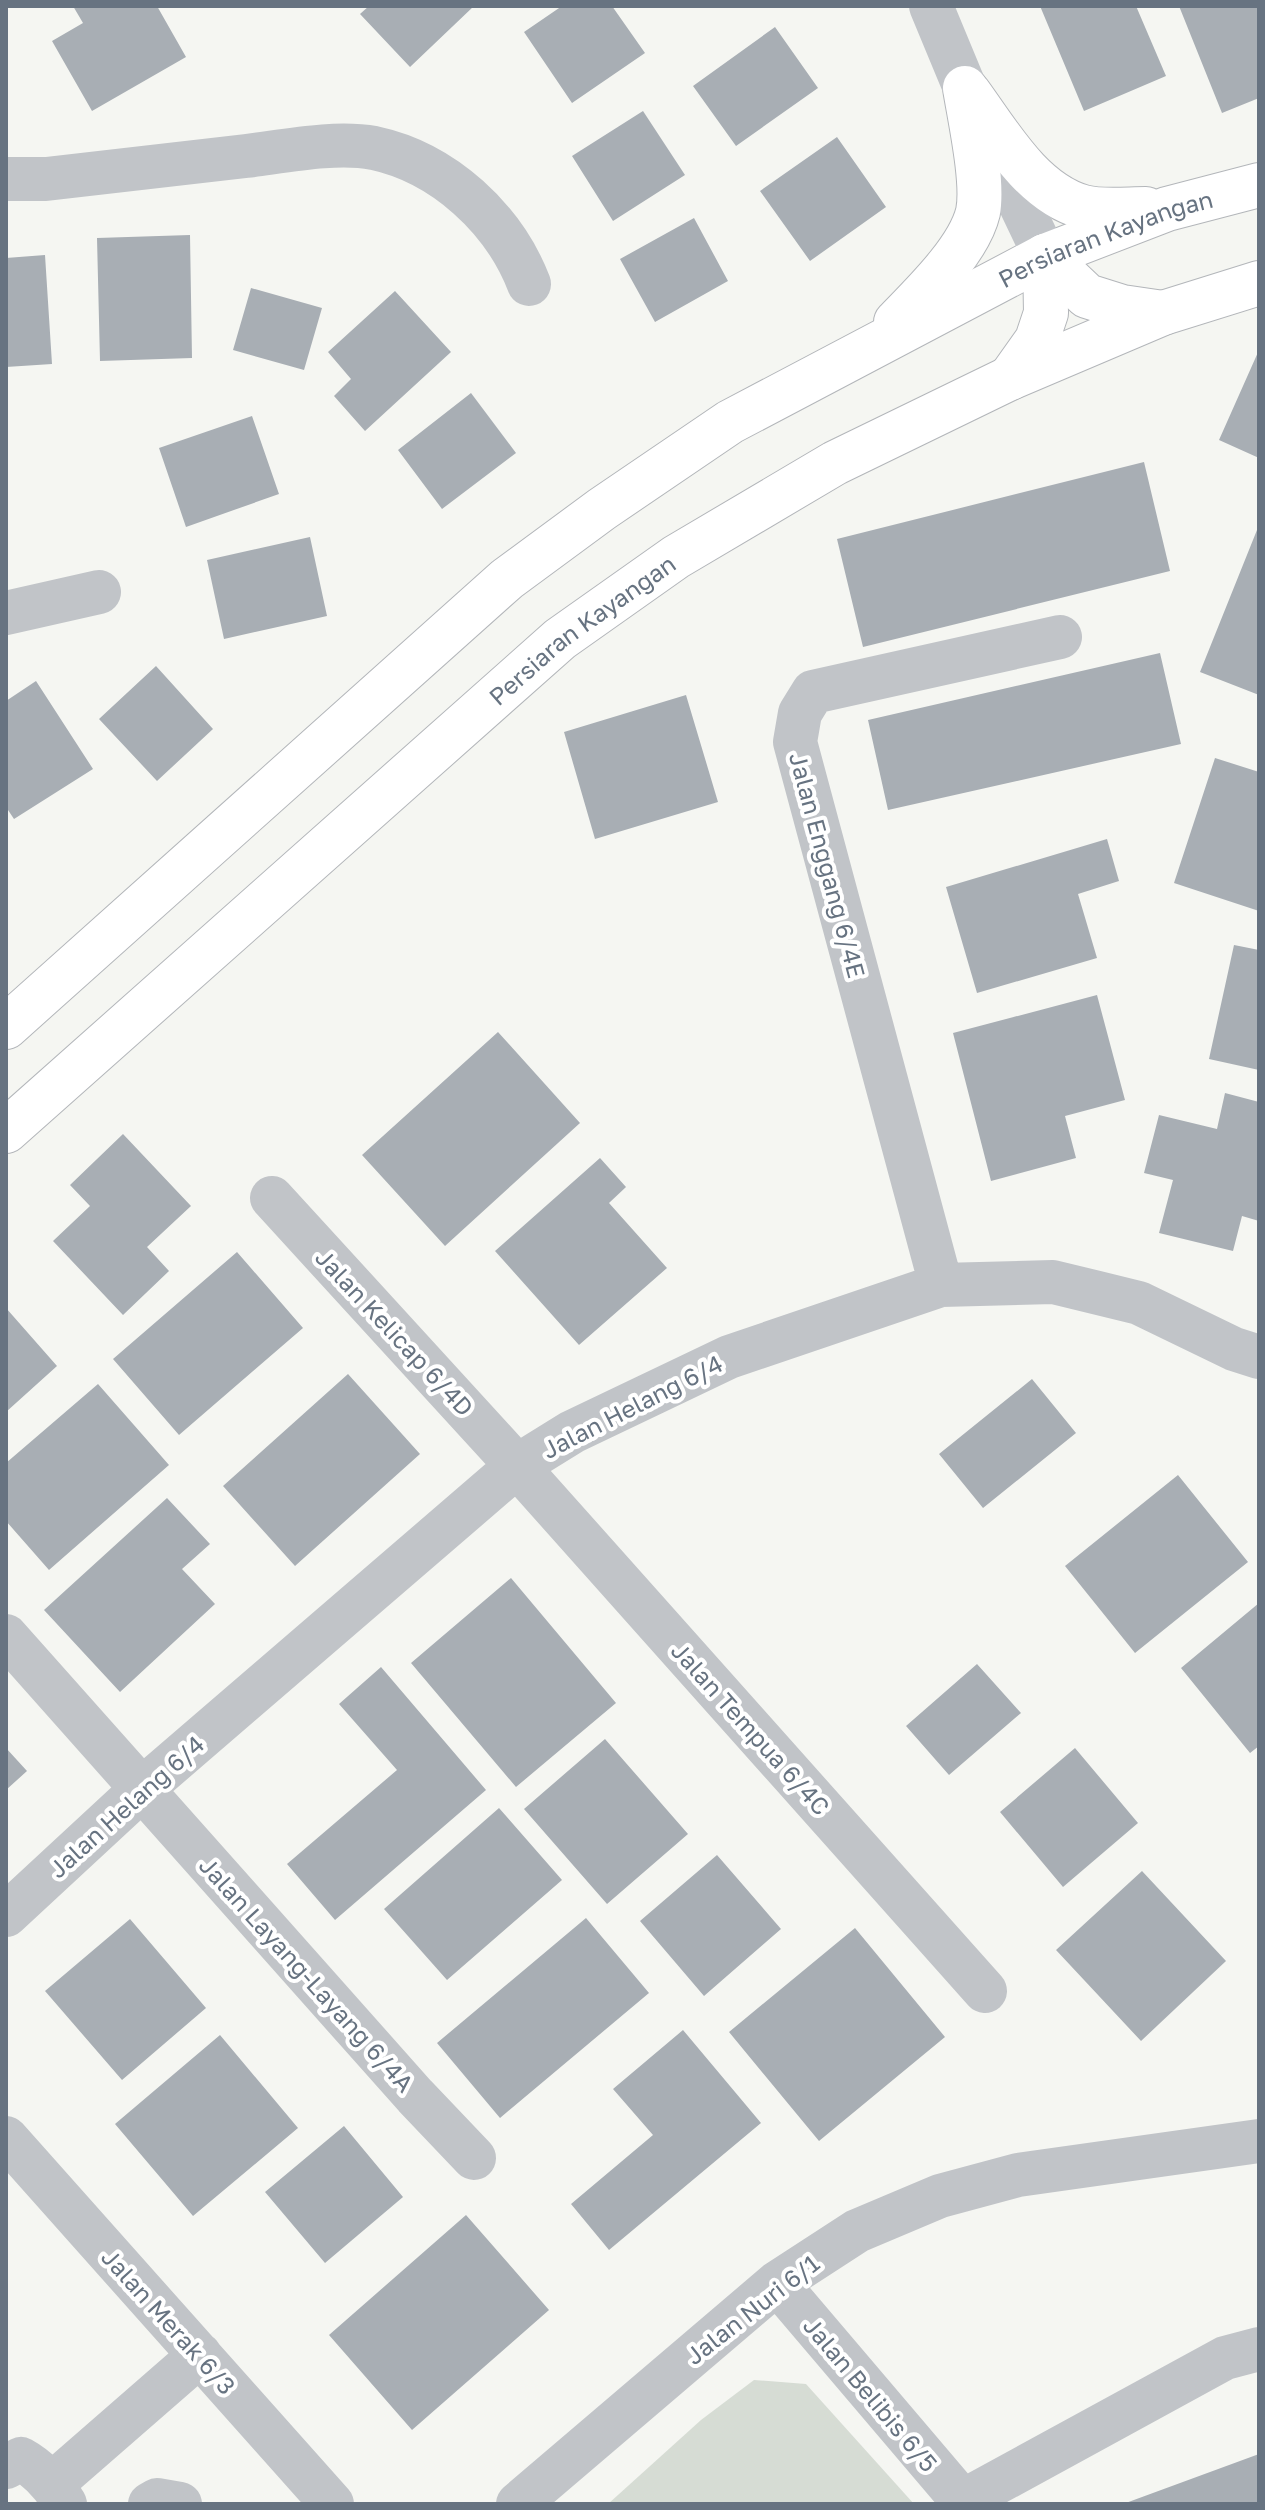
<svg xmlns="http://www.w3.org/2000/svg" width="1265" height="2510" font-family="'Golos Text',sans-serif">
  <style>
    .green { fill: #d6dcd4 }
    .building { fill: #a8aeb4 }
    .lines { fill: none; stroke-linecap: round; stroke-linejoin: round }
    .major-casing { stroke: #b3b6ba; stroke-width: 46 }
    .minor { stroke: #c1c4c8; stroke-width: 44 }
    .major { stroke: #fff; stroke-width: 44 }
    .labels { text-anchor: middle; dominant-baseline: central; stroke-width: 8; stroke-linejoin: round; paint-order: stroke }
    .street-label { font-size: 24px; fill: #677381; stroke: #fff }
  </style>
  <rect width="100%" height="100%" fill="#f5f6f2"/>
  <path class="green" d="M754,2380L806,2384L914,2504H608L701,2420Z"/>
  <path class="building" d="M73,6H157L186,57L92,111L52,41L83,23Z
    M369,6H474L410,67L360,14Z
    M562,6H612L645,53L572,103L524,32Z
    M1040,6H1136L1166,76L1084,111Z
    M1179,6H1259V98L1222,113Z
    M775,27L818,88L736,146L693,86Z
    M643,111L685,175L613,221L572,156Z
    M837,137L886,207L810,261L760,191Z
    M694,218L728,281L655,322L620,259Z
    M190,235L192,358L100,361L97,238Z
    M45,255L52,364L6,367V258Z
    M251,288L322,308L304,370L233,350Z
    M395,291L451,352L365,431L334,396L351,379L328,352Z
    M1259,350V458L1219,440Z
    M471,393L516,453L442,509L398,450Z
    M252,416L279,494L186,527L159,448Z
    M1144,462L1170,571L863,647L837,539Z
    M1259,525V695L1200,672Z
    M310,537L327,616L224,639L207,560Z
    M1160,653L1181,744L888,810L868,720Z
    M156,666L213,729L157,781L99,719Z
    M36,681L93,769L14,819L6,807V701Z
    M686,695L718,802L595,839L564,732Z
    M1215,758L1259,772V911L1174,883Z
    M1107,839L1119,881L1078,894L1097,958L977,993L946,887Z
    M1234,945L1259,950V1070L1209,1059Z
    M1097,995L1125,1100L1065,1116L1076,1158L991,1181L953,1033Z
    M498,1032L580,1123L445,1246L362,1155Z
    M1225,1093L1259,1102V1221L1242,1216L1233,1251L1159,1233L1173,1180L1144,1173L1159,1115L1217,1129Z
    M123,1134L191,1206L147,1247L169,1271L123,1315L53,1241L90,1206L70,1185Z
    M600,1158L626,1187L609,1203L667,1268L579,1345L495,1251Z
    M237,1252L303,1328L179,1435L113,1359Z
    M6,1308L57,1366L6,1412Z
    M348,1374L420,1454L295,1566L223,1486Z
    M1032,1379L1076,1433L983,1508L939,1454Z
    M98,1384L169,1465L49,1570L6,1521V1463Z
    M1178,1475L1248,1562L1135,1653L1065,1566Z
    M167,1498L210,1544L182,1569L215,1604L120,1692L44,1610Z
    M511,1578L616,1703L516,1787L411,1663Z
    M1259,1603V1746L1250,1753L1181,1668Z
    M977,1664L1021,1713L949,1775L906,1726Z
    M381,1667L486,1790L335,1920L287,1864L397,1770L339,1704Z
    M605,1739L688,1834L607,1904L524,1809Z
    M6,1748L27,1771L6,1790Z
    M1075,1748L1138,1823L1063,1887L1000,1812Z
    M499,1808L562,1880L447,1980L384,1909Z
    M717,1855L781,1929L704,1996L640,1921Z
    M1142,1871L1226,1961L1141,2041L1056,1950Z
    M586,1918L649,1993L500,2118L437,2043Z
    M130,1919L206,2008L122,2080L45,1991Z
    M855,1928L945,2037L819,2141L729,2032Z
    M683,2030L761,2123L609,2250L571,2204L653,2135L613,2089Z
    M220,2035L298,2128L193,2216L115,2124Z
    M344,2126L403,2197L325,2263L265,2192Z
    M466,2215L549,2310L412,2430L329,2335Z
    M1259,2454V2504H1123Z"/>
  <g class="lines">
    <defs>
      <g id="major">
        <path d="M969,93C999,134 1031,192 1083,207C1101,212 1127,209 1146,209"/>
        <path d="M1045,256L1087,296L1122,307L1163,313"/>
        <path d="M896,322C923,294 969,250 978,212C984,182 970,119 965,88"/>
        <path d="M1010,378L1037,340L1046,313L1045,256"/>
        <path id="s1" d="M6,1027L507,579L602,509L730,422L1045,256L1167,209L1259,185"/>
        <path id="s2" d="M6,1131L560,639L676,557L835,463L1010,378L1163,313L1259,283"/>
      </g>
    </defs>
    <use href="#major" class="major-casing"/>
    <path class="minor" d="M931,6L965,88L1045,256
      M6,179H46C113,171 179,164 246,156C286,151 335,141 374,148C444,163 504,219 529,284
      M6,613L99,592
      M272,1198L517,1466L985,1991
      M941,1285L795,742L800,713L813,692L1060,637
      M6,1636L415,2096L474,2158
      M6,1915L142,1789L517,1466L572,1432L729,1357L941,1285L1053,1282L1139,1303L1234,1349L1259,1357
      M6,2138L332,2504
      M777,2283L965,2504
      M6,2467L21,2459C41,2470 54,2486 65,2504
      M52,2484L200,2355
      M963,2501L1225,2358L1259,2349
      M150,2504L157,2500L180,2504
      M518,2504L777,2283L857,2231L940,2196L1018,2175L1259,2141"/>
    <use href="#major" class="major"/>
  </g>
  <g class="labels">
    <g class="street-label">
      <text stroke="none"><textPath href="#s1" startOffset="1364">Persiaran Kayangan</textPath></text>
      <text stroke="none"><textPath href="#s2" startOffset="764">Persiaran Kayangan</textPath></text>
      <text transform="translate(828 865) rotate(75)">Jalan Enggang 6/4E</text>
      <text transform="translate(395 1332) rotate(47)">Jalan Kelicap 6/4D</text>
      <text transform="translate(632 1406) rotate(-27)">Jalan Helang 6/4</text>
      <text transform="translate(751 1728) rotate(48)">Jalan Tempua 6/4C</text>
      <text transform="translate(126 1806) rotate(-42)">Jalan Helang 6/4</text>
      <text transform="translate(307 1974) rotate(48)">Jalan Layang-Layang 6/4A</text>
      <text transform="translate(752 2309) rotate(-38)">Jalan Nuri 6/1</text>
      <text transform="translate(169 2321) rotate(48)">Jalan Merak 6/3</text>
      <text transform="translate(871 2394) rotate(50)">Jalan Belibis 6/5</text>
    </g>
  </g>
  <rect width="1265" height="2510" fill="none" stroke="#677381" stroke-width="16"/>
</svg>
